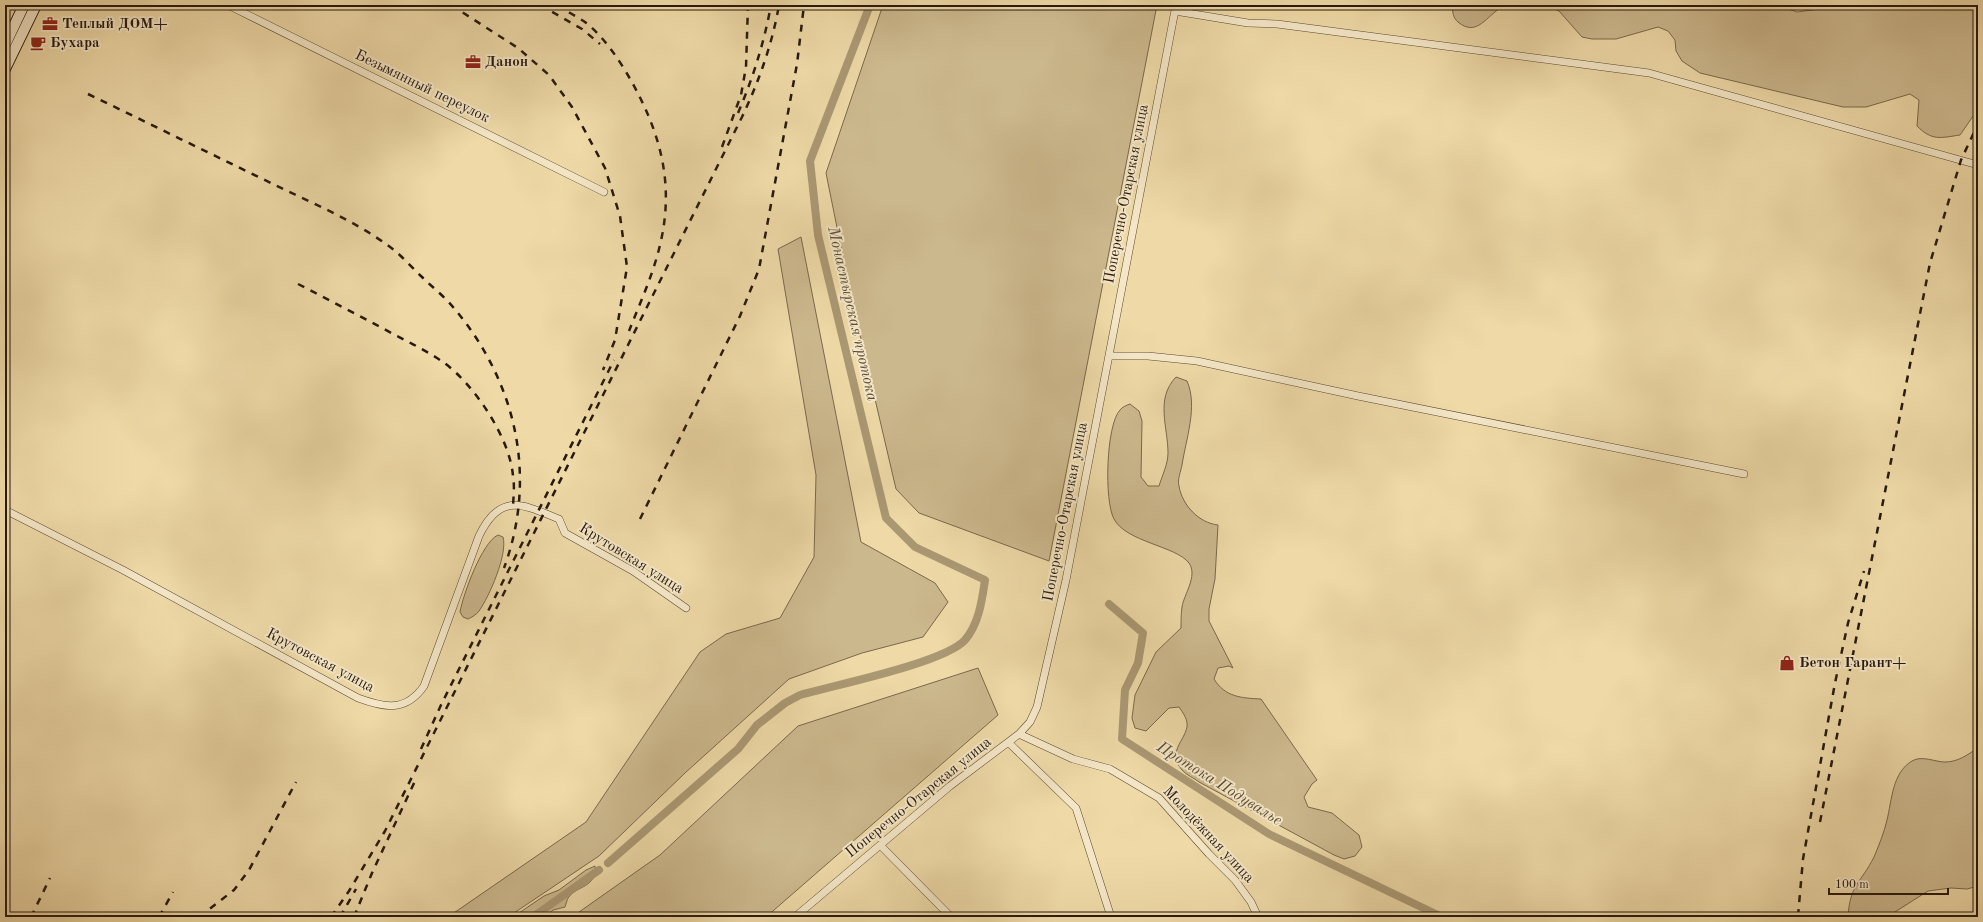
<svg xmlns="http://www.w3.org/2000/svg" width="1983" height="922" font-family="'Old Standard TT',serif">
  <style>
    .green { fill: #ccb88d; stroke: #7a684e }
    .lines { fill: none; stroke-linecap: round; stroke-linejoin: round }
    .canal { stroke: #aa9873; stroke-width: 8 }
    .street-casing { stroke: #594934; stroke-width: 8 }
    .secondary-casing { stroke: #27190e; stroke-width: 12 }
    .street { stroke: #f4e6c6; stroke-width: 7 }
    .secondary { stroke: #f4e6c6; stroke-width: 10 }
    .rail { stroke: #27190e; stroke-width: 2.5; stroke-dasharray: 7 7; stroke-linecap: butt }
    .labels { text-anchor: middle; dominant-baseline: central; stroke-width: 4; stroke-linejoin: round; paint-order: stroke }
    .poi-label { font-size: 15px; font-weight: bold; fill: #27190e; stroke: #f4e6c6; text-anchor: start }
    .street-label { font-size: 15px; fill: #27190e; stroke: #f4e6c6 }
    .water-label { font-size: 16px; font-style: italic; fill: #5b4c36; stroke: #f4e6c6 }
  </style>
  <rect width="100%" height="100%" fill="#eed9a7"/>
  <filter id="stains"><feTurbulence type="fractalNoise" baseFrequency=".005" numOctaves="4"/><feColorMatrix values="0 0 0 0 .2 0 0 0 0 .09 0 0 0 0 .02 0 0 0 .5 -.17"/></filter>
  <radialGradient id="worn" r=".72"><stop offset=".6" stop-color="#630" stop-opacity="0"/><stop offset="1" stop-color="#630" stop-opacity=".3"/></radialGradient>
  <path class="green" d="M883,5H1157L1049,561L919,513L896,489L850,292L826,173Z
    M1453,5H1515C1511,6 1506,6 1502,7C1487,15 1477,38 1458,22C1453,18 1452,11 1453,5Z
    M1545,5L1673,6L1777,5L1797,12L1827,8L1830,5H1978V109L1960,135C1940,138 1932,141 1917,126L1919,100L1910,94L1866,107H1843L1700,73L1682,61L1676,51L1675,40L1668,31L1658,27L1616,39H1592L1582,37L1559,11Z
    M801,237L861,542L935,583L948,602L923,637L862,653L789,679L685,773L599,856L508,917H448L586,822L700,652L726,634L780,618L814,557L816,475L778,249Z
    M1176,377L1187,381C1198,406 1186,439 1182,465C1181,471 1177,480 1179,486C1182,505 1199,523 1218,525L1215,579L1209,609V621L1233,668L1229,666L1218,668L1214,679C1225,697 1241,698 1261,699L1317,780L1312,784L1304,797L1308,807L1332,813L1359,835L1362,847L1355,856L1344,859L1334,855L1199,782C1194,778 1186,775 1182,770C1167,752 1184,742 1187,727C1188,719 1183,713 1179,707L1169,708L1146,731L1135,728L1132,718L1135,695L1156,652L1181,628C1181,621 1181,614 1182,607C1184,594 1198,576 1189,563C1176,546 1126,542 1114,519C1104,501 1106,425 1120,410C1122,407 1127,405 1130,404L1139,411L1142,421L1141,477L1148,486H1159C1162,476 1168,464 1168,453C1168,427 1155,399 1176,377Z
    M498,535L503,537C508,554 489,597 479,611C476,615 472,617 468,619L463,617L460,612C463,595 482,542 498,535Z
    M978,668L998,715L766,917H572L660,855L798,726Z
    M1978,748V886L1967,889L1951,888L1928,891L1887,917H1848C1850,884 1861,883 1874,857C1879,845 1884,833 1887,820C1892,800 1892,773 1912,761C1922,755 1935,762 1945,762C1958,762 1967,755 1978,748Z
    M595,866C597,888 577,885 568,898C567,900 566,904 565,907L553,910L546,917H513L544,896L559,890L586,870Z"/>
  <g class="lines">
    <path class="canal" d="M1109,604L1143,633L1138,663L1125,690L1122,739L1269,834L1442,917
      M608,863L738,749L757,725L785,703L800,695C835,685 944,663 965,640C979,624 982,600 985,580L915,547L886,518L818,235L810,161L870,5
      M533,917L599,870"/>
    <defs>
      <path id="street" d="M228,5L604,192
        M1175,11L1248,23L1277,24L1649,73L1978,165
        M1110,356H1148L1197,361L1358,396L1744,474
        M5,510L123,570L358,698C385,708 406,712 424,686L479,536C500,492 522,504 559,519L565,533L633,571L686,608
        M1019,734L1073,759L1110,769L1159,798L1209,854L1235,880L1251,902L1258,917
        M1009,743L1076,808L1111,917
        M880,845L951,917
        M795,917L950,786L1019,734L1030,722L1037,707L1066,580L1176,5"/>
      <path id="secondary" d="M5,45L24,5
        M5,69L36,5"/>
    </defs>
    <use href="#street" class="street-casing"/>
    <use href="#secondary" class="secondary-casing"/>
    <use href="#street" class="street"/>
    <use href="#secondary" class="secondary"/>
    <path class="rail" d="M451,5L518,48L549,75L572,107L605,168L620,216L627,267L615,340L603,370
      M540,5L582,29L600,44
      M557,5C566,11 576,16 585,22C603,36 618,58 629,77C660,131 675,183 660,245C653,275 640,303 629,331
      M88,94C150,124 211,154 273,184C314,204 358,222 394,250C404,258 413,269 422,277C432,287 444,296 453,307C516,381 538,476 504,568
      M738,113C753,78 764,43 771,5
      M722,147L741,95L746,67L748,5
      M298,284C327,299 356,314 384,329C404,340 424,349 443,362C474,384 510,438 513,476C515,487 513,499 513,509
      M640,519L740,316L759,269L797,64L804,5
      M421,749L441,705L614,360
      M1820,822L1930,263L1961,160L1978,124
      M1798,916L1803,859L1835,683L1848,623L1864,571
      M31,917L50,878
      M159,917L173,892
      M199,917L234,890L249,870L296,782
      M331,917L349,891L385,831L742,117C759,81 772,45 779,5
      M340,917L356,889
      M354,917L372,873L415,781"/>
  </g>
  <defs>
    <symbol id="office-bare" viewBox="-9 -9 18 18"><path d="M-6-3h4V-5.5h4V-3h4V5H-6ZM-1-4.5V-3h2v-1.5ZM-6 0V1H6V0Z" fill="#8f2418" stroke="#f4e6c6" stroke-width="2.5" paint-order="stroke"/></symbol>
    <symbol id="cafe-bare" viewBox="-9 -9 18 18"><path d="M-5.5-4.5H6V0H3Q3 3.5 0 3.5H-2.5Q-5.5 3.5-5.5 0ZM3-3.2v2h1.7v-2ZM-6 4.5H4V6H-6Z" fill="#8f2418" stroke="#f4e6c6" stroke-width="2.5" paint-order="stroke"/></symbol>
    <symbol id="shop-bare" viewBox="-9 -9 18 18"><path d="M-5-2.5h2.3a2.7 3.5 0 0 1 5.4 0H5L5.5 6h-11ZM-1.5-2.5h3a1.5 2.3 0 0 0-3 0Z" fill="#8f2418" stroke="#f4e6c6" stroke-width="2.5" paint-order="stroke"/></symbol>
  </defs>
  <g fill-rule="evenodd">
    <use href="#office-bare" x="39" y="13" width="22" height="22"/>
    <use href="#cafe-bare" x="27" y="32" width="22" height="22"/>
    <use href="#office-bare" x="462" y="51" width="22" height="22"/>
    <use href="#shop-bare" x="1776" y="652" width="22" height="22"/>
  </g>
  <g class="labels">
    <g class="poi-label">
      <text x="62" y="24">Теплый ДОМ+</text>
      <text x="50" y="43">Бухара</text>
      <text x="485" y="62">Данон</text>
      <text x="1799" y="663">Бетон Гарант+</text>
    </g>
    <g class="street-label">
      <text transform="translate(422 87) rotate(26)">Безымянный переулок</text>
      <text transform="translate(1127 194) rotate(-79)">Поперечно-Отарская улица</text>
      <text transform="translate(1066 512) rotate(-79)">Поперечно-Отарская улица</text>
      <text transform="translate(631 559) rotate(32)">Крутовская улица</text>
      <text transform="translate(320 661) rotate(28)">Крутовская улица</text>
      <text transform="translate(919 798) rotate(-39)">Поперечно-Отарская улица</text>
      <text transform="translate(1208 835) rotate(47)">Молодёжная улица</text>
    </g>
    <g class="water-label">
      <text transform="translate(852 314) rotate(77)">Монастырская протока</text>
      <text transform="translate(1219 784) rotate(32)">Протока Подувалье</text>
    </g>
  </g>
  <rect width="1983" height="922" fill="none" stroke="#eed9a7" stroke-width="20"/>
  <rect x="6" y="6" width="1971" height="910" fill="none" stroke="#27190e" stroke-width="2"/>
  <rect x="10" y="10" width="1963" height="902" fill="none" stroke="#27190e"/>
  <path d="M1829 888v6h119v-6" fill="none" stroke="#27190e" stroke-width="2"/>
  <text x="1835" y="888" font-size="12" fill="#27190e" stroke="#f4e6c6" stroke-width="3" paint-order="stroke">100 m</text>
  <rect width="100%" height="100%" filter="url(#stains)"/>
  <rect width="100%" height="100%" fill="url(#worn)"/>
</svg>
